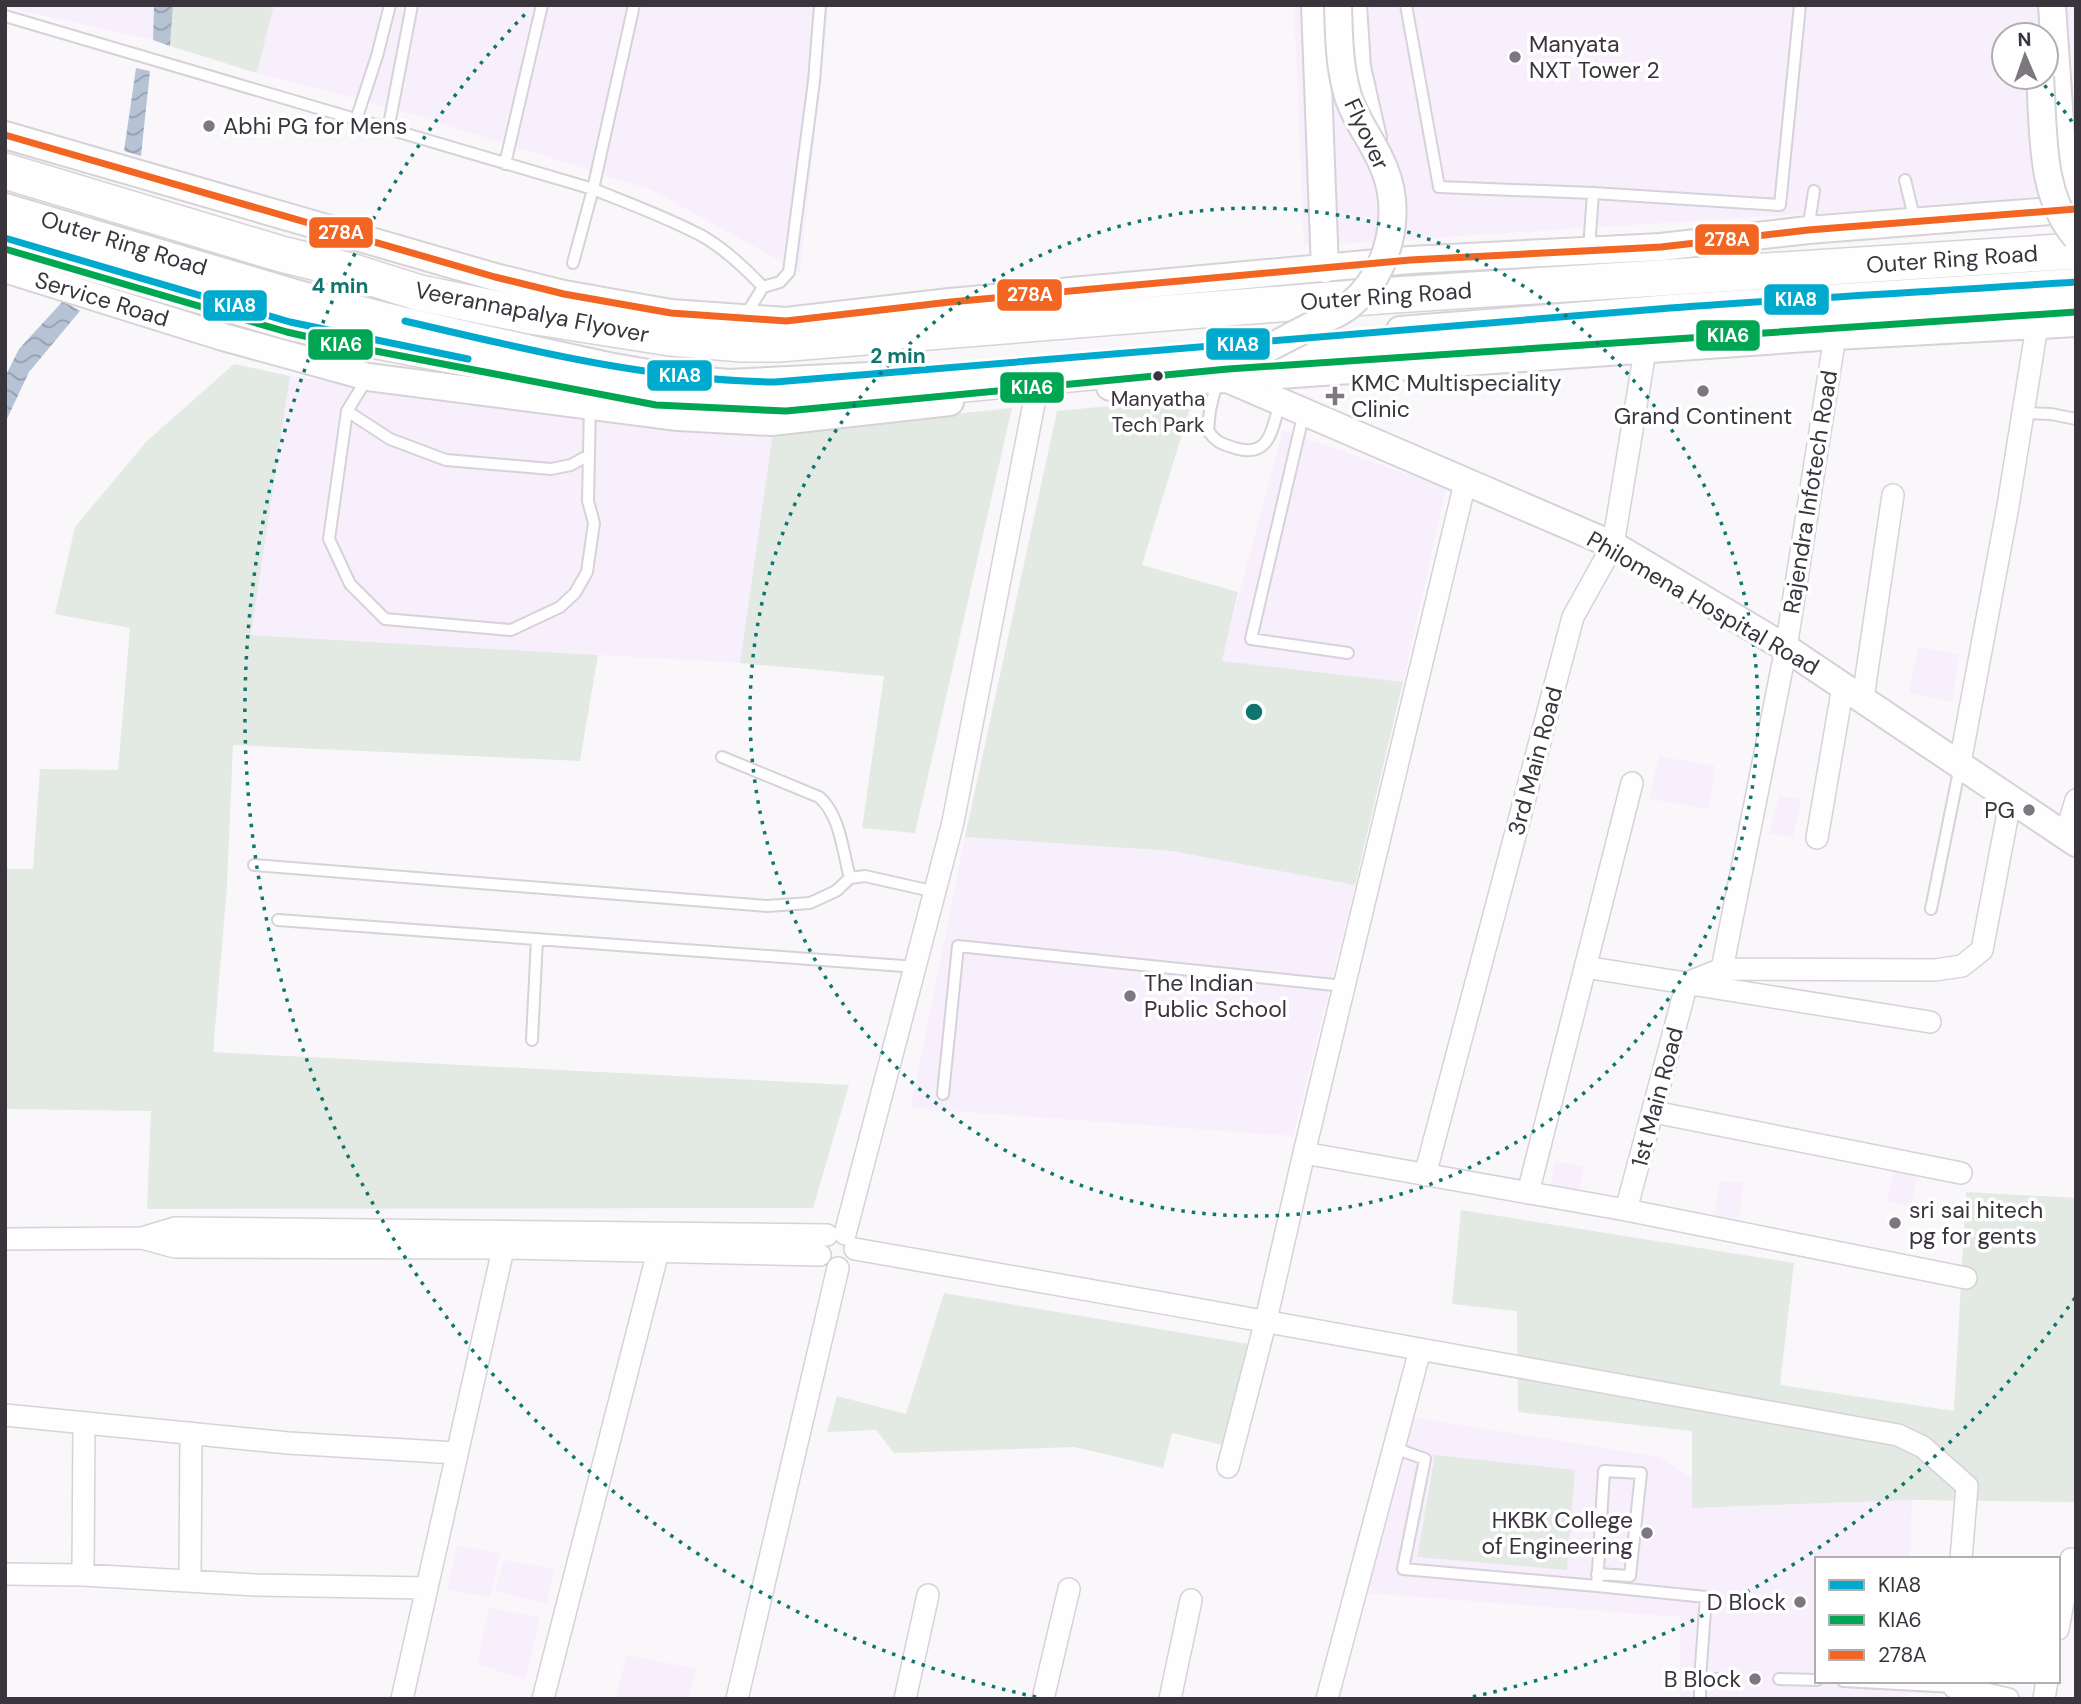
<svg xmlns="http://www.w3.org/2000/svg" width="2081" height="1704" font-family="'DM Sans',sans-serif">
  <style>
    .built { fill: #f8effd; fill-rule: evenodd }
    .green { fill: #e2eae3 }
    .water { fill: url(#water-waves) }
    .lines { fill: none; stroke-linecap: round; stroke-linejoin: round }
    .service-casing { stroke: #d6d2d8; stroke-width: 14 }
    .minor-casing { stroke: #d6d2d8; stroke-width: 24 }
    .tertiary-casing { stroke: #d6d2d8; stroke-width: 30 }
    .trunk-casing { stroke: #d6d2d8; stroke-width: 38 }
    .service { stroke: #fefefe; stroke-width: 10 }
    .minor { stroke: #fefefe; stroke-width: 21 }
    .tertiary { stroke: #fefefe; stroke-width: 26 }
    .trunk { stroke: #fefefe; stroke-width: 35 }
    .tertiary-bridge-casing { stroke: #d6d2d8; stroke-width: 30; stroke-linecap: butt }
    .tertiary-bridge { stroke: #fefefe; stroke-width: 26 }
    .bus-1-casing { stroke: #fff; stroke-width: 12 }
    .bus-2-casing { stroke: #fff; stroke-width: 12 }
    .bus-3-casing { stroke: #fff; stroke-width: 12 }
    .bus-1 { stroke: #00a9ce; stroke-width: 7 }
    .bus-2 { stroke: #00a651; stroke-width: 7 }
    .bus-3 { stroke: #f26522; stroke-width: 7 }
    .ring { fill: none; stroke: #0f766e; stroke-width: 3.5; stroke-dasharray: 3.5 7 }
    .poi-dot { fill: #7d787f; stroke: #fff; stroke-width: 2.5 }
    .bus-dot { fill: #3a343c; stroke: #fff; stroke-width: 2.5 }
    .labels { text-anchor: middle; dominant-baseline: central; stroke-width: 7; stroke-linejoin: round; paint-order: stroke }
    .bus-label { font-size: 21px; fill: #3a343c; stroke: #fff }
    .poi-label { font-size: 23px; fill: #3a343c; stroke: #fff; text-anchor: start }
    .street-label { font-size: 23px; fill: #3a343c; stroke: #fff }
    .centre { fill: #0f766e; stroke: #fff; stroke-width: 3.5 }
    .ring-label { font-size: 21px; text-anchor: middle; font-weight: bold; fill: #0f766e; stroke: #fff; stroke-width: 7; stroke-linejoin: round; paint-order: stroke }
    .line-badge { stroke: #fff; stroke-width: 2.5 }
    .badge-label { font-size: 19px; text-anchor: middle; font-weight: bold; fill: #fff }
  </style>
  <defs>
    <pattern id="water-waves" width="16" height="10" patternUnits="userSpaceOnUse" patternTransform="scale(1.75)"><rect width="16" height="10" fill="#b5c3d4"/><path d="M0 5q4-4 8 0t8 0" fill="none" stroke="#949fad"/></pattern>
  </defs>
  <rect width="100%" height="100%" fill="#faf7fb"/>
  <path class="built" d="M5,5H154L153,40L5,7Z
    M274,5H829L800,272L652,190L402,111L257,73Z
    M1294,5H2076V192L1960,204L1304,246ZM2004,35H2046V77H2004Z
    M290,376L607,415L773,432L740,663L251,635Z
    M1283,430L1446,488L1403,682L1221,661Z
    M1918,647L1959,654L1952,702L1909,693Z
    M1659,756L1715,766L1709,809L1649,799Z
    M1779,796L1801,799L1793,838L1769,833Z
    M965,837L1171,851L1355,885L1293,1136L911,1108Z
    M1556,1161L1584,1167L1579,1194L1550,1188Z
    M1895,1166L1919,1172L1911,1207L1887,1201Z
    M1719,1181L1743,1183L1739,1219L1714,1216Z
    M1412,1417L1660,1457L1692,1478L1693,1508L1912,1500L1910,1559H1817V1681H1951L1950,1694L1908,1693L1907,1699H1680V1617L1367,1593Z
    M457,1545L500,1554L490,1597L447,1590Z
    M504,1560L555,1569L546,1604L495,1591Z
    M489,1607L540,1618L525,1680L477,1664Z
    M627,1655L697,1669L688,1699L615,1698Z"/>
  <path class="green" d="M173,5H274L257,73L170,46Z
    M234,364L290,376L251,635L598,655L580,761L233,745L227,886L213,1052L849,1085L813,1208L147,1209L151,1111L5,1109V869H33L40,769L118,770L130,628L55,614L75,527L147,441Z
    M1193,398L1142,565L1238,592L1222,661L1403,682L1355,885L1171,851L965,837L1057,411Z
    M1012,408L915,833L862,828L884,676L740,663L773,432Z
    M1966,1192L2076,1198V1502L1912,1500L1692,1508V1431L1518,1412L1517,1311L1452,1304L1461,1210L1794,1263L1780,1385L1954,1411Z
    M944,1293L1255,1345L1231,1447L1172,1433L1163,1468L1075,1447L894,1453L876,1430L827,1432L837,1396L906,1414Z
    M1435,1455L1575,1470L1567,1570L1417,1557Z"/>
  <path class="water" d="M154,5H173L170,46L153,40Z
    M136,68L150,71L141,156L124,151Z
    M63,301L80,311L29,372L5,423V377L19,349Z"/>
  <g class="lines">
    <defs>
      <path id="service" d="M1406,5L1439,187L1593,193
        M5,16L593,189C630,204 669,218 704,237C726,250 745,268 763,287L744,318
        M356,120L377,56L390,5
        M388,130L412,5
        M505,164L542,5
        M1905,180L1915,221
        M1808,230L1814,191
        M1589,249L1593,193L1780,205L1800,5
        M573,263L593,189L634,5
        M763,287L780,282L789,272L814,81L820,5
        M368,377L347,411L390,439L446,460L551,469L571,465L587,456
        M1217,381L1210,410L1208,430C1215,442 1222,444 1235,448C1270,459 1272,429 1280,402
        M347,411L329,539L350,584L385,619L511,630L560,607L575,593L587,572L594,523L588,501L590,405
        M1304,412L1251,639L1348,653
        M2024,413L2051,414L2076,419
        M722,757L819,797C840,814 843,853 850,878
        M254,865L767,906L810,903L836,891L850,878L865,876L936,892
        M1931,909L1960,766
        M278,920L917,967
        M532,1040L537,939
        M943,1094L958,946L1344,986
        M1394,1448L1425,1459L1403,1569L1597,1586L1604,1471L1641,1473L1630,1576L1597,1574
        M1597,1586L1706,1597L1700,1679H1730
        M1779,1679L1817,1680
        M1843,1681L1954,1687
        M1700,1699V1679"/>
      <path id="minor" d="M1863,698L1893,495
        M1960,763L2008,506L2037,326
        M2065,837L2076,800
        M1817,838L1843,686
        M1585,967L1930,1022
        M1722,969L1786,648L1835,336
        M1687,983L1722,969L1935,970L1962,966L1982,950L2011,797
        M1654,1112L1961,1173
        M1304,1153L1626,1210L1966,1278
        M1425,1175L1573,617L1613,545L1645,351
        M1528,1193L1632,783
        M1626,1210L1687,983
        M845,1234L953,822L1036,393
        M142,1238L175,1247L503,1248L820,1255
        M5,1239L142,1238L175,1228L827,1235
        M855,1249C1203,1309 1550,1373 1898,1435L1923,1447L1967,1486L1961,1559
        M5,1415L288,1443L456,1453
        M1228,1467L1266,1320L1304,1153L1465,483
        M5,1574L83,1575L256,1585L426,1588
        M83,1575L84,1423
        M190,1581L191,1433
        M2058,1629L2071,1559
        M1954,1687L2008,1699
        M402,1699L506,1236
        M543,1699L661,1240
        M737,1699L838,1268
        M905,1699L928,1595
        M1043,1699L1069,1589
        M1170,1699L1191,1600
        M1327,1699L1420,1350
        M2044,1699L2047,1681"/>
      <path id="tertiary" d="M1315,5L1325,269
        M1353,5L1357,67L1373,138
        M2052,5L2066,210
        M5,135L495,277L564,294L671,313L786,321L950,302L1410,260L1661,247L1808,230L2076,209
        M5,207L295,293L405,321L608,366L683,379L729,383L870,376
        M5,269L223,337L368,377L678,417L771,422L950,402
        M1400,330L1672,308L2076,282
        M1230,380L1613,545L1786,648L2076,843
        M1110,387L1835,336L2076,323"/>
      <path id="trunk" d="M5,171L281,254L347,270L420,293L531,316L670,338L742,344H778L1379,296L2076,251
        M5,238L290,322L341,334L658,395L786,401L1227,359L2076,301"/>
    </defs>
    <use href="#service" class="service-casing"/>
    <use href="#minor" class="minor-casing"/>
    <use href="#tertiary" class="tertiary-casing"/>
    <use href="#trunk" class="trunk-casing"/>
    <use href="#service" class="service"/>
    <use href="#minor" class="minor"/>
    <use href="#tertiary" class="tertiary"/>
    <use href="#trunk" class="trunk"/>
    <defs>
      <path id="tertiary-bridge" d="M2040,77C2044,130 2039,194 2076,237
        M1251,357C1273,346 1295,334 1317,323C1329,317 1341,313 1350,305C1389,273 1403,214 1384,168C1374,142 1356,122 1348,96C1339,66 1339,36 1338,5"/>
    </defs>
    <use href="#tertiary-bridge" class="tertiary-bridge-casing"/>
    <use href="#tertiary-bridge" class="tertiary-bridge"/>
    <defs>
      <path id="bus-1" d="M5,238L290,322L468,359
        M405,321C528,350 648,380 775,382C1074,360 1372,331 1670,308C1805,298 1941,291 2076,282"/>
      <path id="bus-2" d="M5,249L287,332L339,344L656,405L786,411L1228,369L2076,312"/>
      <path id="bus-3" d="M5,135L495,277L564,294L671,313L786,321L950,302L1410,260L1661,247L1808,230L2076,209"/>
    </defs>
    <use href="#bus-1" class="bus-1-casing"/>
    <use href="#bus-2" class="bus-2-casing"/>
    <use href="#bus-3" class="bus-3-casing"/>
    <use href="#bus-1" class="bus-1"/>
    <use href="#bus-2" class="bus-2"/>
    <use href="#bus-3" class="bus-3"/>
  </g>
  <g class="ring">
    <circle cx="1254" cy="712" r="504"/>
    <path d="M2075 1298A1009 1009 0 0 1 1472 1697M1036 1697A1009 1009 0 0 1 528 11M2038 77A1009 1009 0 0 1 2075 126"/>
  </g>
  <g class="poi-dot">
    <circle cx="1515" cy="57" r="7"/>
    <circle cx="209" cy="126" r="7"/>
    <circle cx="1703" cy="391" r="7"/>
    <path d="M1331.5 385.5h7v7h7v7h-7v7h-7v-7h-7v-7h7z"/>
    <circle cx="2029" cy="810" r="7"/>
    <circle cx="1130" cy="996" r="7"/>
    <circle cx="1895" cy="1223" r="7"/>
    <circle cx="1647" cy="1533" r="7"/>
    <circle cx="1800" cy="1602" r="7"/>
    <circle cx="1755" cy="1679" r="7"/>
  </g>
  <circle class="bus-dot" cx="1158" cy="376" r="6"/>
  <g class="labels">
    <g class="bus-label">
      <text x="1158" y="399">Manyatha<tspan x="1158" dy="26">Tech Park</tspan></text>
    </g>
    <g class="poi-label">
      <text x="1529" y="44">Manyata<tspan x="1529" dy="26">NXT Tower 2</tspan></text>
      <text x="223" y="126">Abhi PG for Mens</text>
      <text x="1351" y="383">KMC Multispeciality<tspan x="1351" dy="26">Clinic</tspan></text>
      <text x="1703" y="416" text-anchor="middle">Grand Continent</text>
      <text x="2015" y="810" text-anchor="end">PG</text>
      <text x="1144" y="983">The Indian<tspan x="1144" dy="26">Public School</tspan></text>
      <text x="1909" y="1210">sri sai hitech<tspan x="1909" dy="26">pg for gents</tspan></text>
      <text x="1633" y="1520" text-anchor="end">HKBK College<tspan x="1633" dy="26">of Engineering</tspan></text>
      <text x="1786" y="1602" text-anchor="end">D Block</text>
      <text x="1741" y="1679" text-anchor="end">B Block</text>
    </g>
    <g class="street-label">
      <text transform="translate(1367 134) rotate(65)">Flyover</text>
      <text transform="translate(124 243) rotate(17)">Outer Ring Road</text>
      <text transform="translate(1952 259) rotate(-4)">Outer Ring Road</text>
      <text transform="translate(1386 296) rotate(-4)">Outer Ring Road</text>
      <text transform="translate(102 299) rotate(17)">Service Road</text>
      <text transform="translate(532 312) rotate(11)">Veerannapalya Flyover</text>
      <text transform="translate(1810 492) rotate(-81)">Rajendra Infotech Road</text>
      <text transform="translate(1703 603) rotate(30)">Philomena Hospital Road</text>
      <text transform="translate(1535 761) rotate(-75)">3rd Main Road</text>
      <text transform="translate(1657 1097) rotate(-75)">1st Main Road</text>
    </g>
  </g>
  <circle cx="1254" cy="712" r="10" class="centre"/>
  <g class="ring-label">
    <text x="340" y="293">4 min</text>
    <text x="898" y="363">2 min</text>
  </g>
  <g class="line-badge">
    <rect x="308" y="216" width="66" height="33" rx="7" fill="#f26522"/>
    <rect x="1694" y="223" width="66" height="33" rx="7" fill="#f26522"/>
    <rect x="996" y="278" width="67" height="34" rx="7" fill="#f26522"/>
    <rect x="1763" y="283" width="67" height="33" rx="7" fill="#00a9ce"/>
    <rect x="202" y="289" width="66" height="33" rx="7" fill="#00a9ce"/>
    <rect x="1695" y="319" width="66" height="33" rx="7" fill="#00a651"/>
    <rect x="1205" y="327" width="66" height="34" rx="7" fill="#00a9ce"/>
    <rect x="307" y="328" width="67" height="33" rx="7" fill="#00a651"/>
    <rect x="646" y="359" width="67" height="33" rx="7" fill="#00a9ce"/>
    <rect x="999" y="371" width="66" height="33" rx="7" fill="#00a651"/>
  </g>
  <g class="badge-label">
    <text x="341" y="239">278A</text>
    <text x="1727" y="246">278A</text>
    <text x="1030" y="301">278A</text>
    <text x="1796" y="306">KIA8</text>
    <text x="235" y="312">KIA8</text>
    <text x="1728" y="342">KIA6</text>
    <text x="1238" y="351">KIA8</text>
    <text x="341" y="351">KIA6</text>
    <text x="680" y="382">KIA8</text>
    <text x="1032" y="394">KIA6</text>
  </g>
  <rect width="2081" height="1704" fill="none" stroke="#3a343c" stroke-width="14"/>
  <rect x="1815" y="1557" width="245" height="126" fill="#ffffff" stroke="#b0aeb1" stroke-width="2"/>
  <rect x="1829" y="1580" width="35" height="10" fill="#00a9ce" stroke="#b0aeb1" stroke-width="2"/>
  <text x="1878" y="1592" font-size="21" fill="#3a343c">KIA8</text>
  <rect x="1829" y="1615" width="35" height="10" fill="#00a651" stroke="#b0aeb1" stroke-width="2"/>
  <text x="1878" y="1627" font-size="21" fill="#3a343c">KIA6</text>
  <rect x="1829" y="1650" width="35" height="10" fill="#f26522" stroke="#b0aeb1" stroke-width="2"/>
  <text x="1878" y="1662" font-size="21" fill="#3a343c">278A</text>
  <g transform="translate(2025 56) rotate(358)"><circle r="33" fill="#ffffff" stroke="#b0aeb1" stroke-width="2"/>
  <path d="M0-5L12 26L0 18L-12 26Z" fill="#7d787f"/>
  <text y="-10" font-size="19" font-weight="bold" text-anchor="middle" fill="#3a343c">N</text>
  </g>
</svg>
